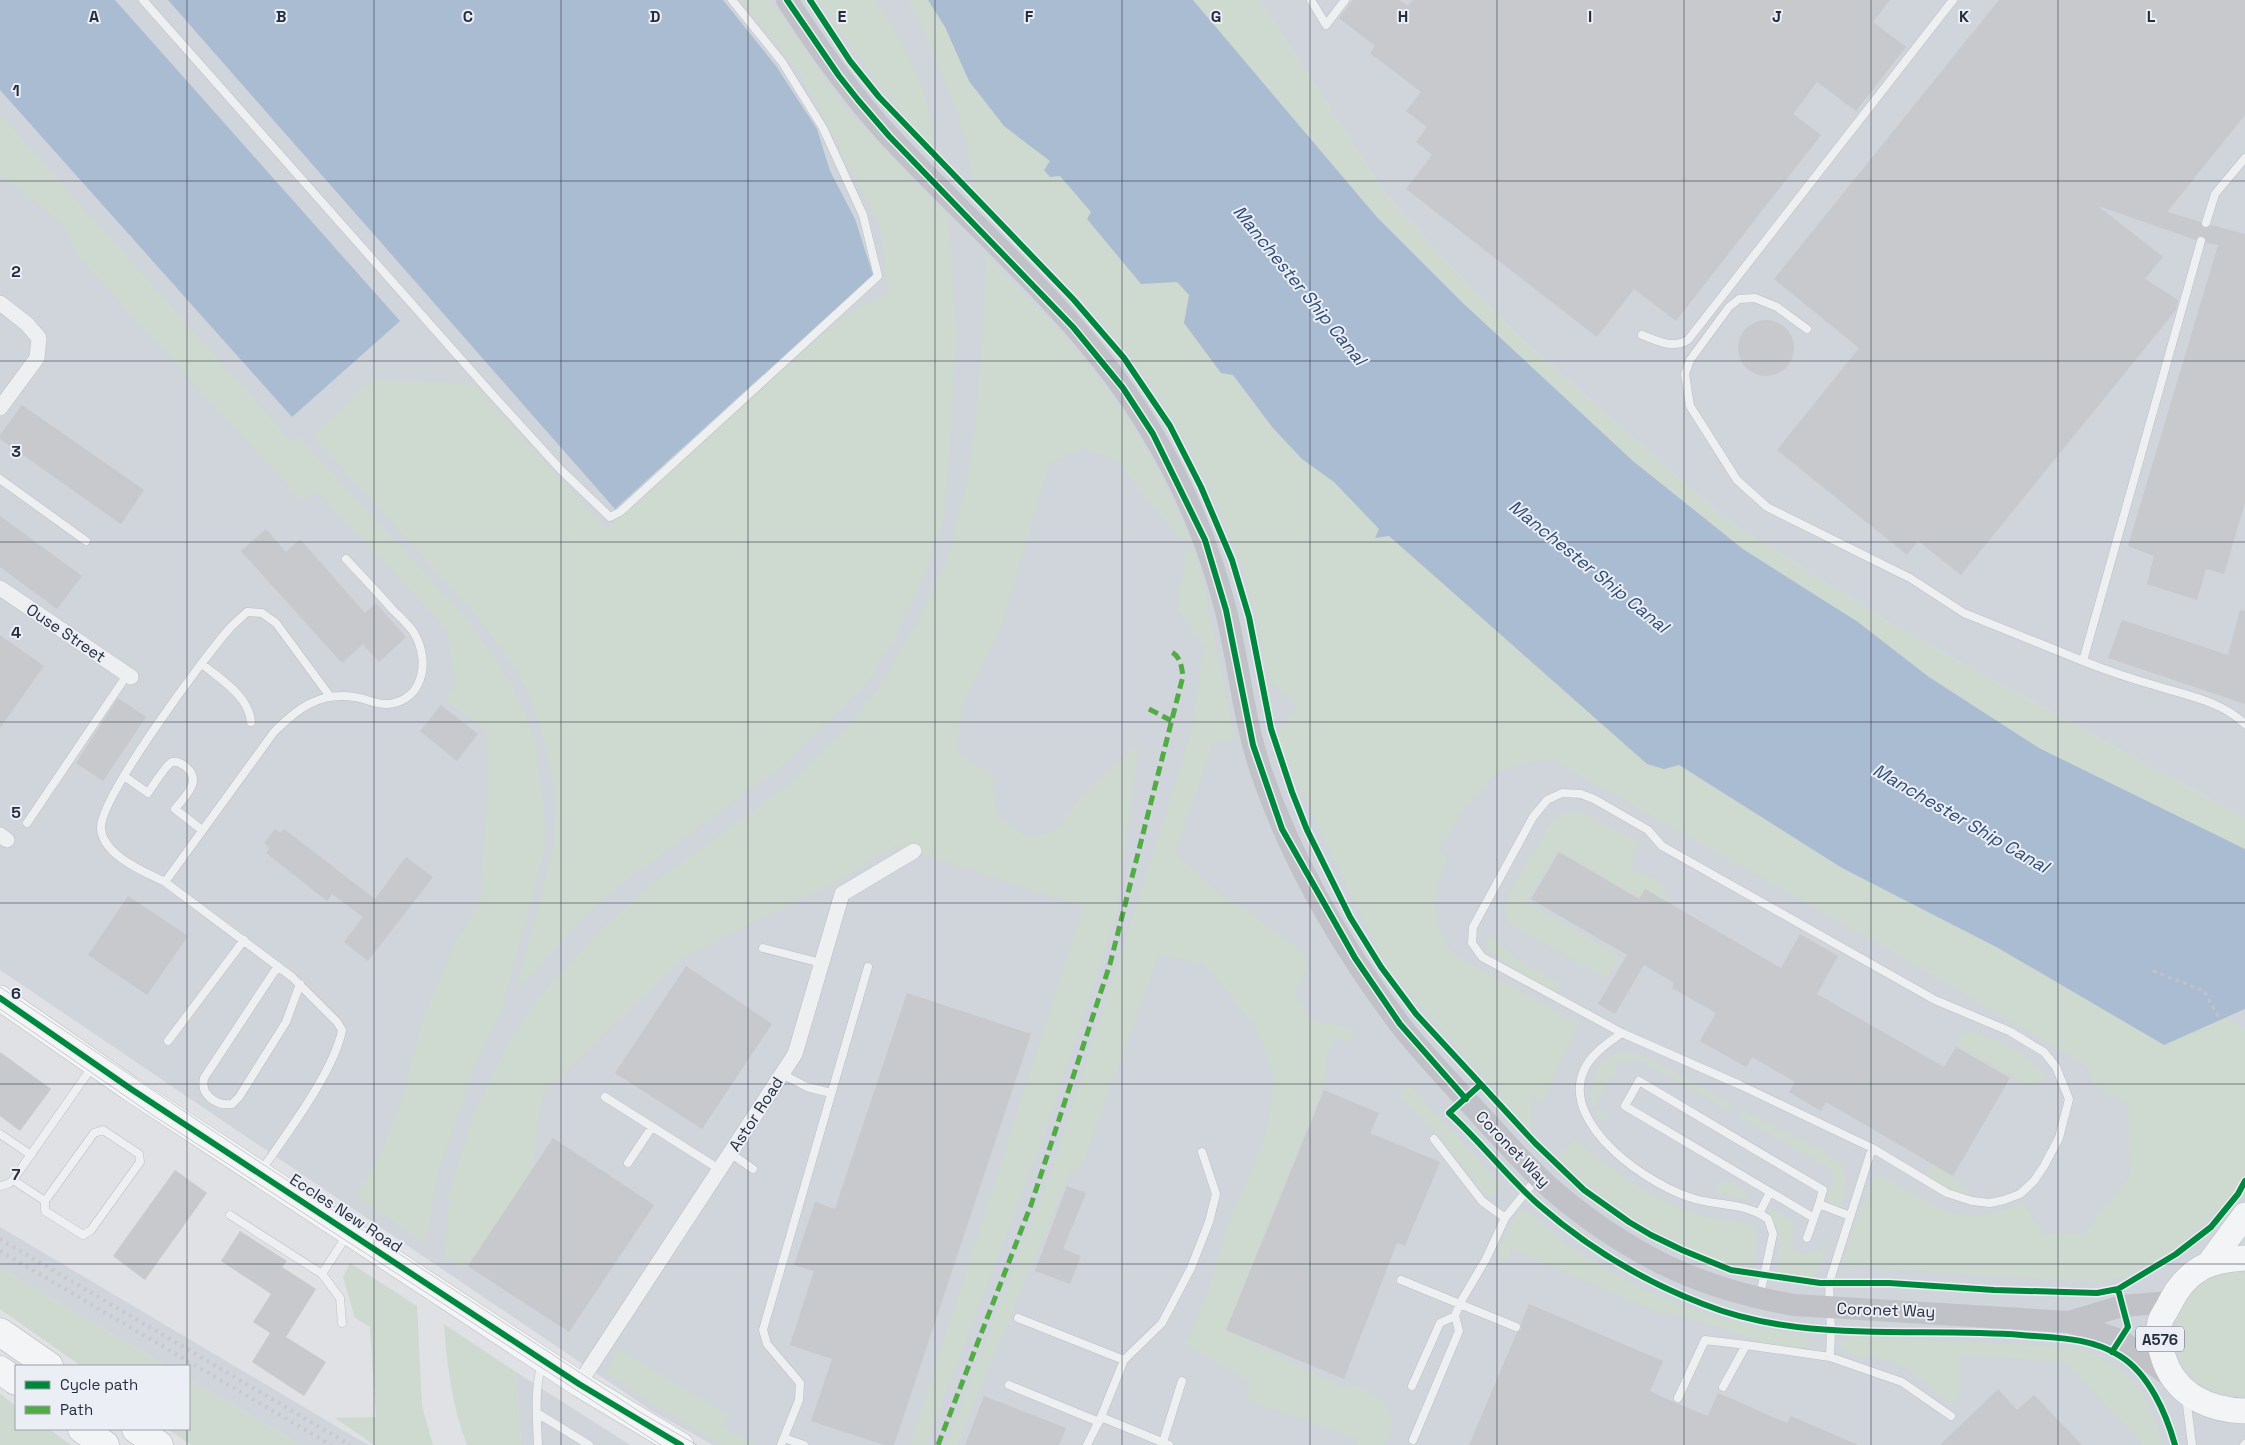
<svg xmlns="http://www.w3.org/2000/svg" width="2245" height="1445" font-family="'Space Grotesk',sans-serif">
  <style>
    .built { fill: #d0d4db }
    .green { fill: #ced9cf }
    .water { fill: #aabcd2 }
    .building { fill: #c7c9cc }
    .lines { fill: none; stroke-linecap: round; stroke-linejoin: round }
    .lane-casing { stroke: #bdbfc2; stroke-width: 9 }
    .street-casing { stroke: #bdbfc2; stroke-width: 16 }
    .primary-casing { stroke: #bbbec2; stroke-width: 26 }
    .highway-casing { stroke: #b1b4b9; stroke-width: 29 }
    .path { stroke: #c1c2c7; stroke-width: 3; stroke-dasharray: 4 4; stroke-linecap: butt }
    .lane { stroke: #eeeff1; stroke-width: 8 }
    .street { stroke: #eeeff1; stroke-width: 15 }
    .secondary { stroke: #c0c2c7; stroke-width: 22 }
    .primary { stroke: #f3f4f5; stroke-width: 25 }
    .highway { stroke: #f3f4f5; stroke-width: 28 }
    .tram { stroke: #c7c9cc; stroke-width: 1 }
    .rail { stroke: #c7c9cc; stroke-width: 4; stroke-dasharray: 2.5 5; stroke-linecap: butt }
    .quiet { stroke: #53ab46; stroke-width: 5; stroke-dasharray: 10 5; stroke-linecap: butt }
    .cycleway-casing { stroke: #ebeff5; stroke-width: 9 }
    .cycleway { stroke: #00873e; stroke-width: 6 }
    .grid { fill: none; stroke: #252d3e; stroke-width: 1; stroke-opacity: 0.55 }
    .labels { text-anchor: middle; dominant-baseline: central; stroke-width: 4; stroke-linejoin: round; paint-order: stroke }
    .shield { fill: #ebeff5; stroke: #606775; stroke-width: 1 }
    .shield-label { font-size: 15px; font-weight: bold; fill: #252d3e }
    .street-label { font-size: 16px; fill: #252d3e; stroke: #ebeff5 }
    .water-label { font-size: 18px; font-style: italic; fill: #2d4a74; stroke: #ebeff5 }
    .grid-label { font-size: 16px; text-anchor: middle; font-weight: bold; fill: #252d3e; stroke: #ebeff5; stroke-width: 4; stroke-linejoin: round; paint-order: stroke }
  </style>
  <rect width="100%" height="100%" fill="#dfe1e4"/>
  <path class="built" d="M0,0H928L945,27L1679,765L1842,868L2164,1045L2245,1009V1445H713L652,1411L0,970Z
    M1260,0H2245V818L1893,625L1723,517L1527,344L1451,267L1384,192Z
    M0,1227L356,1438L369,1445H301L189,1379V1366H167L0,1268Z
    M516,1372L630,1445H521Z"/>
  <path class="green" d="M740,0H770L845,107L948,216L957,335L945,514L925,575L890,646L864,687L782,766L628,879L582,918L516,992L554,844L556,792L543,739L528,691L507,657L477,617L312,435L373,380L473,383L606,529L839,319L888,293L880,226L800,74Z
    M818,0H876C898,35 920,71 929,112C931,124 933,137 934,150C891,103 853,53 818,0Z
    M907,0H928L945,27L969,81L1004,126L1050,161L1091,213L1088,219C1116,252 1160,263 1190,295L1184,323L1233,375L1273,428L1302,459L1334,482L1379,529L1375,537L1389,536L1664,769L1679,765L1842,868L1998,948L2164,1045L2226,1017L2245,1030V1171L2233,1195L2206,1222L2173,1251L2127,1277L2096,1283L1841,1266L1860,1210L1875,1175C1887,1175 1897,1184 1907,1190C1953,1217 1972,1226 2022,1202L2045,1234H2084L2130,1175L2128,1104L2094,1085L2085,1065L1909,961L1553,760C1533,762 1509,763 1492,778C1485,785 1482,793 1472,796L1439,849L1447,858C1431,896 1429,920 1454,954L1578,1023L1542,1103L1531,1096L1532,1132L1386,967L1275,737L1297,705L1268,680L1256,617L1240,560L1209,488L1176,424L1129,355L1078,296L975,189L966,141L953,102L929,43Z
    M1193,0H1260L1384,192L1451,267L1527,344L1723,517L1893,625L2245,818V849L2039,748L1929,677L1858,622L1743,549L1633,461L1464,304L1376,216Z
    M0,114L292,442L298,436L466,617L514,687L536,742L547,841L501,1011L477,1061L439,1168L425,1244L356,1196L383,1148L401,1102L424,1015L455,943L480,902L488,780L486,732L445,699L456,685L447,630L316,490L301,501L82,261L65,227L0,173Z
    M987,255C1036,305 1084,355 1124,412C1152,452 1171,499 1192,544L1176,534L1116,461L1083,448L1049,464L1003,622L963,702L956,752L992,774L997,816L1027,837L1055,831L1074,805L1139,742L1117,912L1044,1136L926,1445H910L1083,907L896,845L838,882L793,902L681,959L542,1095L531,1173L464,1270L444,1257L450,1190L473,1116L509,1042L540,996L600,930L650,885L793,782L844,731L876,692L916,624L947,559L966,485L977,408Z
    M1186,549L1196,553C1211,615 1221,678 1236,741H1225L1213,744L1175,853L1222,895L1247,909L1270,929L1289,941L1307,958L1308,968L1294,995L1312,1021L1343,1025L1354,1032L1350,1043L1335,1037L1327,1053L1324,1085L1226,1330L1349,1390L1354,1384C1384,1398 1400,1410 1386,1445H1356L1358,1439L1244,1399L1250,1382L1185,1344L1208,1293L1227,1227L1266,1134L1274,1078L1255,1026L1211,972L1200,964L1159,954L1080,1171L1072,1168L957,1445H946L1055,1160L1191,733L1204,647L1177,609Z
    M1572,811L1584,813L1638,842L1630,868C1660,882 1668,877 1668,914L1557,850L1527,901L1620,956L1607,979L1509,924L1505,915L1506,898L1552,821L1563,813Z
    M1493,936L1515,957L1560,984V989L1555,991L1523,974L1486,949L1484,946L1486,939Z
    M1967,1030C2000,1042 2027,1047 2046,1079L2031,1087L1955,1045Z
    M1625,1051L1639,1054L1652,1059L1732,1105L1730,1111L1640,1060L1620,1062L1594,1107L1606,1114L1602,1121C1599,1117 1595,1113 1593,1108C1590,1103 1591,1094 1592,1089C1593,1067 1603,1056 1625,1051Z
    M1409,1084L1500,1183L1498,1192L1494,1196L1482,1192L1450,1148L1400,1096L1402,1088Z
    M1742,1110L1827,1153C1834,1158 1841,1162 1844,1170C1847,1178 1846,1201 1838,1205C1834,1208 1830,1205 1826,1203L1834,1175L1829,1168L1739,1116Z
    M1575,1139C1632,1185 1674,1218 1751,1223L1755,1226C1757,1240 1760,1261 1747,1270C1670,1247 1616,1211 1556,1158Z
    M1933,1164C1948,1173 1960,1180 1971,1194L1953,1192L1926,1177Z
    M1720,1181C1736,1181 1743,1188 1751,1202L1714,1192Z
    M1765,1207C1794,1218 1796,1219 1790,1249L1805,1255L1816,1250L1820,1252L1825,1239H1828L1818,1270L1811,1280C1804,1282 1800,1282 1792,1281C1767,1277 1782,1256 1779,1239C1777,1227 1772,1217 1765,1207Z
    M1523,1209C1541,1220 1556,1237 1574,1249C1649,1299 1721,1324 1810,1336C1810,1340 1810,1344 1806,1346C1791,1356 1734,1332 1717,1327C1701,1322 1685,1319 1670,1311L1666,1316L1511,1249L1505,1263L1499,1259C1495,1250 1514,1215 1523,1209Z
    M350,1263L417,1306L422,1406L433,1445H374L335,1418L376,1417L370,1327L355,1318L343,1277Z
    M0,1268L167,1366H81L0,1309Z
    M2238,1272L2245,1274V1395C2232,1395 2220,1394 2208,1388C2167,1369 2165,1307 2202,1283C2213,1276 2225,1274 2238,1272Z
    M444,1324L516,1372L521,1445H467C452,1406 447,1366 444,1324Z
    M1845,1336L2075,1347C2128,1362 2150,1393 2162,1445H2141L2139,1440L2064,1362L1959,1355C1959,1371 1964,1388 1953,1403L1948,1402C1929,1388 1909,1366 1887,1360C1871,1355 1851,1361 1840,1346Z
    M619,1349L728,1415L722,1426L755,1445H721L651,1403L612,1377L607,1371L615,1351Z
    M189,1379L301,1445H191L168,1429H189Z
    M0,1394L16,1406V1429H49L71,1445H0Z"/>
  <path class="water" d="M0,0H115L400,321L292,417L0,90Z
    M168,0H723L776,66L817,129L830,171L855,219L873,275L615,509Z
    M928,0H1193L1376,216L1464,304L1633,461L1743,549L1858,622L1929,677L2039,748L2245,849V1009L2164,1045L1998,948L1842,868L1679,765L1664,769L1647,764L1389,536L1375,538L1379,529L1334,482L1302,459L1273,428L1233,375L1221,373L1184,323L1189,295L1177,282L1141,284L1087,219L1091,212L1060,176L1050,177L1044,170L1050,161L1004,126L969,81L945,27Z"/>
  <path class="building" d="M1353,0H1399L1408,6L1413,0H1890L1873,22L1906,47L1856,111L1817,82L1793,114L1821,135L1676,321L1634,289L1597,337L1406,189L1432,155L1416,142L1427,127L1406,111L1421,92L1370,53L1375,46L1339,18Z
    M1999,0H2245V115L2167,212L2201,222L2202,226L2205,228L2211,225L2245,234V503L2224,574L2206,569L2197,600L2147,584L2154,556L2128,546L2218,245L2206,243L2203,236H2199L2196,240L2098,206L2163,257L2145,279L2178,300L2176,310L1961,575L1918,541L1907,555L1777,450L1859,348L1774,279Z
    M1738 348a28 28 0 1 1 56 0a28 28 0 1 1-56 0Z
    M22,405L144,490L121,524L0,439V435Z
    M0,516L82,576L57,609L0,567Z
    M266,529L286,552L300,539L365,613L376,603L406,637L379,662L363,644L342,663L241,551Z
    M2240,610L2245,611V704L2108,658L2122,620L2228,655Z
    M0,635L44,666L0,728Z
    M118,698L146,717L103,781L76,763Z
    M441,705L478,734L457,761L420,731Z
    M275,829L281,833L284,829L375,899L406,857L433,877L368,961L344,942L363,917L332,894L327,901L266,853L270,848L264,843Z
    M1559,852L1639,899L1645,889L1781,968L1800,934L1838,956L1817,994L1944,1067L1956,1047L2010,1078L1953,1176L1826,1102L1821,1111L1789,1092L1795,1082L1752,1057L1746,1067L1700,1041L1716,1013L1672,988L1674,983L1644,965L1615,1014L1598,1004L1627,955L1531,899Z
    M128,896L188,936L147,995L88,955Z
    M686,966L772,1024L702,1129L615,1073Z
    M907,993L1031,1034L894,1445H884L811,1421L832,1359L790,1345L814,1271L794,1265L815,1202L835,1209Z
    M0,1052L51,1089L20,1131L0,1116Z
    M1324,1090L1379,1113L1370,1133L1440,1162L1405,1246L1397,1243L1344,1379L1226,1330Z
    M553,1138L654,1205L569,1332L468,1266Z
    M175,1170L207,1193L145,1280L113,1256Z
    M1067,1186L1086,1193L1063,1249L1081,1256L1070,1284L1035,1271Z
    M240,1231L287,1261L282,1267L316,1289L286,1337L326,1362L304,1396L252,1362L270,1333L253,1322L271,1294L221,1261Z
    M1529,1304L1663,1361L1650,1391L1676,1403L1708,1416L1718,1393L1787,1423L1791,1416L1858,1445H1469L1517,1332L1521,1330V1324Z
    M1998,1389L2017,1410L2034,1395L2082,1445H1940Z
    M984,1396L1066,1428L1059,1445H965Z"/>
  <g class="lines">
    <defs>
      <path id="lane" d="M143,0L490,392L561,470L610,517L620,512L878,276L863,215L823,128L782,62L732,0
        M1311,0L1326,25L1345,0
        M2206,223L2215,194L2245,158
        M2201,241L2083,661C2108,671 2132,679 2157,686C2188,696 2221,701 2245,724
        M1807,329L1777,307L1755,298L1739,299L1729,307L1690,360L1685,374L1690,406L1737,480L1767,507L1910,578L1964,613L2083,661
        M1642,335C1658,341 1672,349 1688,340L1953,0
        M0,479L86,541
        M202,664C220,679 249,696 251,722
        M124,776L148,793C152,787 166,765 172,762C177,761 183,764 186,767C203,781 185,796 175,809L202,830
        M27,823L127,675
        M165,882C145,872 102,855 101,828C100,797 205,656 230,628C235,622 241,618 247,612L262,613L276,623L329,695
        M763,948L821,963
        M278,966L204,1078C200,1095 216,1106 232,1104L239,1097L286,1022L300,984
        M1622,1033L1482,957L1472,943L1473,927L1533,817L1547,800L1562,793L1581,794L1594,799L1648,830L1662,846L1935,1000L2009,1031L2044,1052L2056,1067L2069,1099L2059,1138L2044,1166L2034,1181L2020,1194L2004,1200L1990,1203L1972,1201L1947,1193L1872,1148
        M168,1041L244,940
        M782,1074L807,1087L831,1093
        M605,1097L719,1169
        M103,1130L139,1154L140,1162L91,1230L83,1235L45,1211V1201L94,1133Z
        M0,1134L31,1155
        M1434,1139L1482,1201L1505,1218
        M730,1153L753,1169
        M628,1163L652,1127
        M261,1171C285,1136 335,1070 342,1030L337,1022L292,977L165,882L274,732C298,708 319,692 354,697C366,698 375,705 388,704C400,703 413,696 418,684C426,668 423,648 414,633C409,625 400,617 393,610C378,593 362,576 346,559
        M13,1180L45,1201
        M0,1186L8,1184L13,1180L92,1067
        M1760,1212L1770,1192
        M230,1215L322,1274L340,1298L342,1323
        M1814,1218L1625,1106L1639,1081L1823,1190L1819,1204
        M1807,1238L1819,1204L1850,1216
        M322,1274L347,1235
        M1401,1280L1516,1327
        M1760,1295L1773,1234L1768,1219C1747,1203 1720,1206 1695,1199C1651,1187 1559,1125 1584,1070C1591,1054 1608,1043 1622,1033L1740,1085L1872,1148L1829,1283L1831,1331L1830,1357
        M1455,1316L1460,1303L1486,1259L1505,1218L1537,1178
        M1018,1318L1124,1360
        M1009,1385L1099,1422
        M1412,1386L1440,1323L1455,1316L1459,1331L1413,1440
        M1723,1387L1746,1345L1830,1357L1902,1382L1951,1416
        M2186,1397L2192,1445
        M1678,1398L1705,1340L1746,1345
        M537,1413L589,1445
        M1101,1417L1124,1360L1162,1323L1191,1268L1209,1222L1216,1194L1202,1152
        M784,1438L804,1445
        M1163,1442L1182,1381
        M538,1445C537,1417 534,1390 542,1363
        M781,1445L799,1400L800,1383L767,1344L763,1330L868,967
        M1087,1445L1101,1417L1169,1445
        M2244,1445L2245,1444"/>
      <path id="street" d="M0,303L27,324L39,338L37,358L0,408
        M0,588L131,677
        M0,835L7,840
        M579,1384L795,1054L842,894L914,851"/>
      <path id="primary" d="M0,998L131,1089L579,1384L681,1445
        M2245,1258C2230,1259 2214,1261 2201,1268C2186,1277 2176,1290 2169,1305C2166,1311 2162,1316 2160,1322C2157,1332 2160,1347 2163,1356C2174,1394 2208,1410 2245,1411
        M2208,1265L2245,1215"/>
      <path id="highway" d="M0,1332L49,1366
        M0,1370L16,1381
        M82,1429L105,1445
        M136,1429L159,1445"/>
    </defs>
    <use href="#lane" class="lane-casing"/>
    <use href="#street" class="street-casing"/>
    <use href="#primary" class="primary-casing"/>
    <use href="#highway" class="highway-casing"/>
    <path class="path" d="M2153,971L2204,991L2220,1020"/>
    <use href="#lane" class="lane"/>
    <use href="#street" class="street"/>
    <path class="secondary" d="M787,0C818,48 851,95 890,137C979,233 1085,319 1152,433C1185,487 1209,546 1225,607C1239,662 1243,719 1262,774C1292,861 1343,948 1398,1022C1424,1056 1455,1087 1484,1119C1507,1144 1530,1171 1556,1193C1588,1220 1625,1245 1663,1264C1705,1285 1748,1297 1794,1305L2069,1322L2120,1340L2171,1377
      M2069,1322L2122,1306L2170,1302"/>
    <use href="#primary" class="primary"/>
    <use href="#highway" class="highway"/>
    <path class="tram" d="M0,987L246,1153L643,1414L697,1445
      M0,1009L154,1116L661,1445"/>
    <path class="rail" d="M0,1239L350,1445
      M0,1251L331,1445"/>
    <path class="quiet" d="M1149,709L1172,721
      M938,1445L1031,1205L1110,964L1183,676C1181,663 1180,655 1168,650"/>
    <defs>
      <path id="cycleway" d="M787,0L839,76L858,100L889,136L1073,327L1123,388L1153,434L1205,540L1226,610L1253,745L1282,829L1355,958L1400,1024L1466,1099
        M810,0L850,61L879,97L1074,300L1124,358L1170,426L1201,487L1232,560L1249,617L1271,729L1292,792L1307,830L1350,917L1381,967L1416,1014L1535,1143L1584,1190L1629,1222L1651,1235L1682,1250L1731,1270L1820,1283H1889L1994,1290L2097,1293L2118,1289L2176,1254L2211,1227L2238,1194L2245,1181
        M0,998L131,1089L579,1384L681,1445
        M1480,1085L1449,1113C1481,1142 1507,1177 1539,1205C1587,1247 1643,1281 1703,1304C1802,1344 1916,1327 2021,1335C2055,1338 2090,1337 2120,1356C2149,1374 2166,1413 2175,1445
        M2112,1352L2128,1327L2118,1289"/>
    </defs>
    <use href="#cycleway" class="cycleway-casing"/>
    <use href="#cycleway" class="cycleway"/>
  </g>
  <path class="grid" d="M187,0V1366M374,0V1445M561,0V1445M748,0V1445M935,0V1445M1122,0V1445M1310,0V1445M1497,0V1445M1684,0V1445M1871,0V1445M2058,0V1445M0,181H2245M0,361H2245M0,542H2245M0,722H2245M0,903H2245M0,1084H2245M0,1264H2245M187,1429V1445"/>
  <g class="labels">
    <rect class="shield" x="2136" y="1326.5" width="48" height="25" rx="4"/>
    <g class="shield-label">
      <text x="2160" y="1339">A576</text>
    </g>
    <g class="street-label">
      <text transform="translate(66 633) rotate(34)">Ouse Street</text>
      <text transform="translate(756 1114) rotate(-57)">Astor Road</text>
      <text transform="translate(1513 1149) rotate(46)">Coronet Way</text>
      <text transform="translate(346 1213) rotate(33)">Eccles New Road</text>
      <text transform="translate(1886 1310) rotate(2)">Coronet Way</text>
    </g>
    <g class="water-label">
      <text transform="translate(1300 285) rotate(51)">Manchester Ship Canal</text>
      <text transform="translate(1589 566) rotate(39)">Manchester Ship Canal</text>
      <text transform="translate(1961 818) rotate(30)">Manchester Ship Canal</text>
    </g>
  </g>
  <g class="grid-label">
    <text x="94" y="22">A</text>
    <text x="281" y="22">B</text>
    <text x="468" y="22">C</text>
    <text x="655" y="22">D</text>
    <text x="842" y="22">E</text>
    <text x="1029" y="22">F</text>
    <text x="1216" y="22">G</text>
    <text x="1403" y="22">H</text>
    <text x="1590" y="22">I</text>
    <text x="1777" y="22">J</text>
    <text x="1964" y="22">K</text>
    <text x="2151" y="22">L</text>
    <text x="16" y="96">1</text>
    <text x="16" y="277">2</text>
    <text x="16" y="457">3</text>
    <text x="16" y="638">4</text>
    <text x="16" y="818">5</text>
    <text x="16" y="999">6</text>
    <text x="16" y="1180">7</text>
  </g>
  <rect x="15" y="1365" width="175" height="65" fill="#ebeff5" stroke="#9ca1ac"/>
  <rect x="25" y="1381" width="25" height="8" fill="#00873e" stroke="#9ca1ac"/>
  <text x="60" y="1390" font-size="15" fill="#252d3e">Cycle path</text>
  <rect x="25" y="1406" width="25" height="8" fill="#53ab46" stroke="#9ca1ac"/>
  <text x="60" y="1415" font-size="15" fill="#252d3e">Path</text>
</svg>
